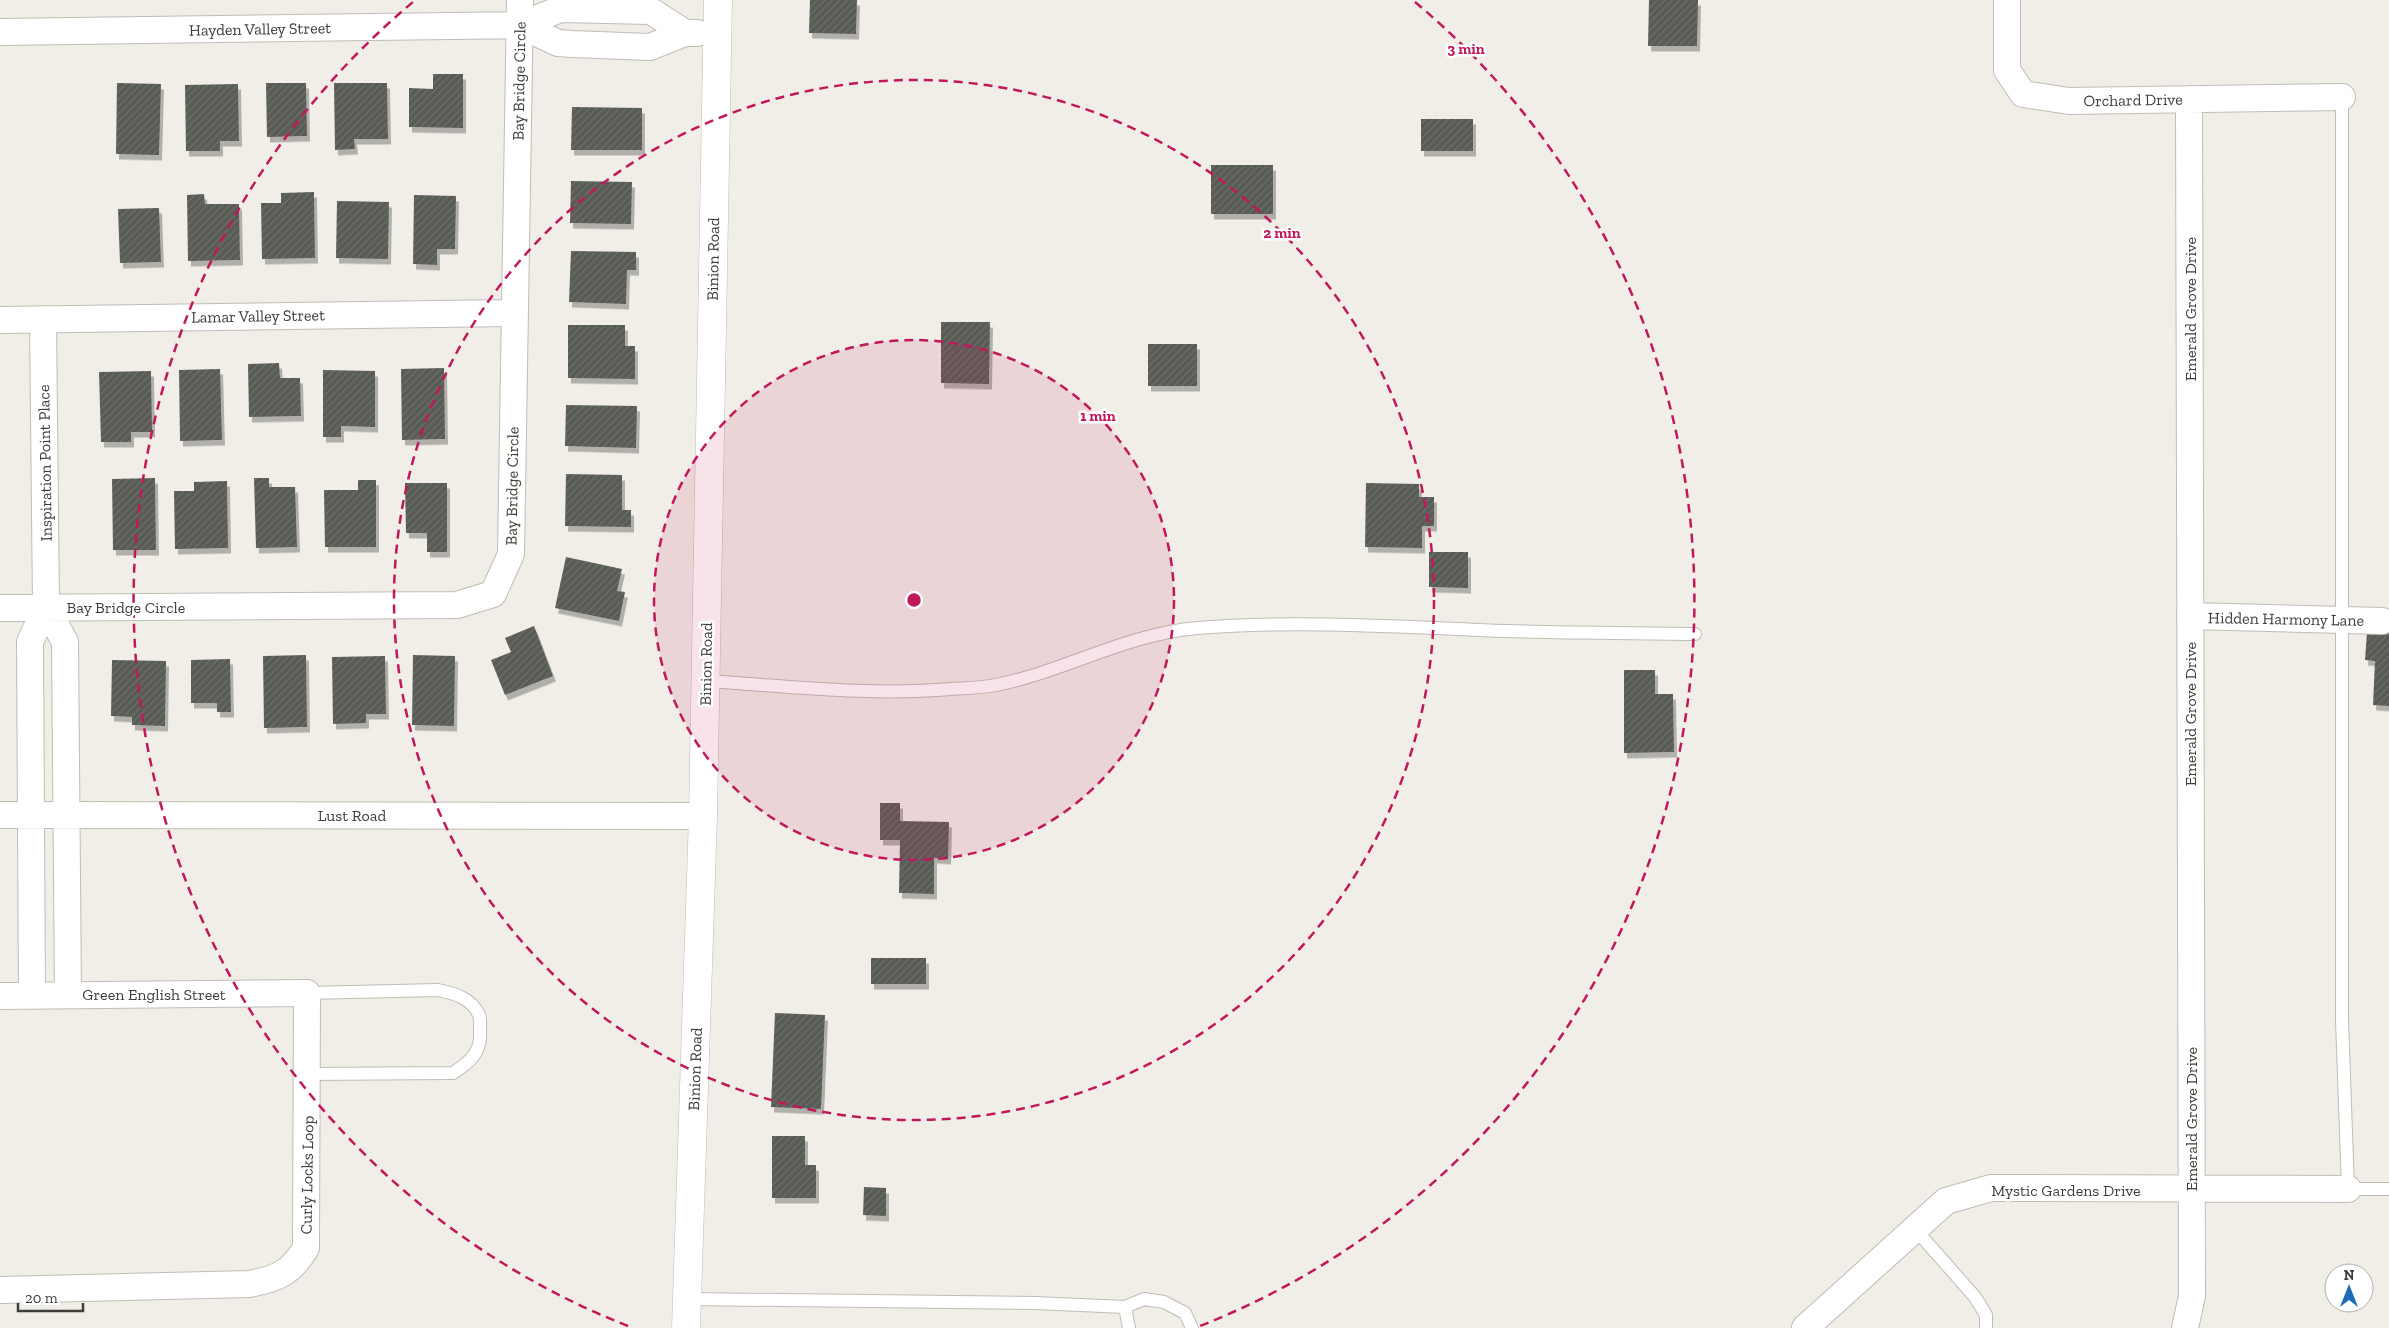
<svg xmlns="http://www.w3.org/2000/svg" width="2389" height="1328" font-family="'Zilla Slab',serif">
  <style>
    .building { fill: url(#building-hatch); filter: url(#shadow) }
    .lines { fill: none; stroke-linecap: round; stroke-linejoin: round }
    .service-casing { stroke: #bebdb5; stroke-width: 14 }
    .minor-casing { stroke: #bebdb5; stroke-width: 28 }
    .secondary-casing { stroke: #bebdb5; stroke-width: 29 }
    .service { stroke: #fff; stroke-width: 12 }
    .minor { stroke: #fff; stroke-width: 26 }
    .secondary { stroke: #fff; stroke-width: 28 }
    .ring { fill: none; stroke: #c2185b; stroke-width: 2.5; stroke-dasharray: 9 6 }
    .labels { text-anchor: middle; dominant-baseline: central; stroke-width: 5; stroke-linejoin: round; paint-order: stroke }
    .street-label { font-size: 16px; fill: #3d3d3a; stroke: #fff }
    .centre { fill: #c2185b; stroke: #fff; stroke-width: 2.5 }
    .ring-label { font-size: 15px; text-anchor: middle; font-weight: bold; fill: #c2185b; stroke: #fff; stroke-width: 5; stroke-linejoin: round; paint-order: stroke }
  </style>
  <defs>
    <pattern id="building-hatch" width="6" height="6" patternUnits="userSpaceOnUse" patternTransform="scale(1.25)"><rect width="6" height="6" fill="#585b55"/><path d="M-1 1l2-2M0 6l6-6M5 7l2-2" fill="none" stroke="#6e706b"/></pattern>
    <filter id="shadow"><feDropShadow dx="3" dy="5.5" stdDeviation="0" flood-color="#0004"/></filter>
  </defs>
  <rect width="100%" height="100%" fill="#f0eee7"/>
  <path class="building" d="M810,0H857L856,34L809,33Z
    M1649,0H1698L1697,46H1648Z
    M433,74H463V128L409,127V88L433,89Z
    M117,83L161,84L159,155L116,154Z
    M266,83H306L307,136L267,137Z
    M334,83H387L388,139H354L355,149L335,150Z
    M238,84L239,141H220V151H186L185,85Z
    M572,107L642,108V150H571Z
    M1421,119H1473V151H1421Z
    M1211,165H1273V214H1211Z
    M571,181L632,182L631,224L570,223Z
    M314,192L315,258L262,259L261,203H281V193Z
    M204,194L205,204H239L240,260L188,261L187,195Z
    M414,195L456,196L455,249H437V265L413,264Z
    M337,201L389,202L388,259L336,258Z
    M159,208L161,262L120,263L118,209Z
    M571,251L636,252V270H627L626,304L569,302Z
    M941,322H990L989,384L941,383Z
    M568,325H625V346H635V379L568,378Z
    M1148,344H1197V386H1148Z
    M279,363L280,378H300L301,416L249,417L248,364Z
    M444,368L445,439L402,440L401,369Z
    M220,369L222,440L180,441L179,370Z
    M323,370L375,371V427L341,426V437H323Z
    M151,371L152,432H131V442H101L99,372Z
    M566,405L637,406L636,448L565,446Z
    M566,474L622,475V510H631V527L565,526Z
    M155,478L156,550H113L112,479Z
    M254,478H269V487H295L297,547L256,548Z
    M358,480H376V547H325L324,490H358Z
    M227,481L228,548L175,549L174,491H194V482Z
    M405,483H447V552H427V533H406Z
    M1366,483L1419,484V497H1434V526H1422V548L1365,547Z
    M1429,552H1468V588L1429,587Z
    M566,557L622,569L617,591L625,592L619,621L555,608Z
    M534,626L553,676L505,695L491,660L511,652L505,638Z
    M2367,632L2389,633V706L2373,705L2375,661L2365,660Z
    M306,655L307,727L264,728L263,656Z
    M413,655L455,656L454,726L412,725Z
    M385,656L386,714H366V723L333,724L332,657Z
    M230,659L231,712H217V703H191V660Z
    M112,660L166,661L165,726L132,725V717L111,716Z
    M1624,670H1655V694H1673L1674,752L1624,753Z
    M880,803H900V821L949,822L948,859L934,858V894L899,893L900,840H880Z
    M871,958H926V984H871Z
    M775,1013L825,1015L821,1109L771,1107Z
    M772,1136H805V1165H816V1198H772Z
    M864,1187L886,1188V1216L863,1215Z"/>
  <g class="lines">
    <defs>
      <path id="service" d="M2342,97V1020L2348,1189H2389
        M706,681C788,686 869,696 951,689C966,688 981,688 996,685C1066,671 1125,634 1198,628C1297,620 1404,627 1504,631C1567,633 1631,633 1695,634
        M307,993L438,990C453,993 472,998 479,1015C481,1019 480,1026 480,1030C482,1052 470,1062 453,1073L308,1074
        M1915,1229L1975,1297L1986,1315V1328
        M687,1299L1035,1303L1125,1307L1144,1299L1164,1302L1185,1313L1192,1328
        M1125,1307L1129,1328"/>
      <path id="minor" d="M2007,0V70L2023,94L2069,101L2342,97
        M520,25L558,43L572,44L650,47L685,33H697
        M0,32L520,25L561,9L651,11L685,33
        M0,320L515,313
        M46,607L65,642L68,995
        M0,608L457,605L493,594L511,554L520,0
        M2190,616L2382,621
        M0,815L703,816
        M0,996L307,993L306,1248C291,1273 277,1279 249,1284L0,1290
        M32,996L30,642L46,607L43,319
        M1805,1328L1946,1201L1991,1188L2348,1189
        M2185,1328L2192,1296L2189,99"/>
      <path id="secondary" d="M686,1328L703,816L718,0"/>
    </defs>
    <use href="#service" class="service-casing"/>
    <use href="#minor" class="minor-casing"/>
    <use href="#secondary" class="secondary-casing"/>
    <use href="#service" class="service"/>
    <use href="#minor" class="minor"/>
    <use href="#secondary" class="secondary"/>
  </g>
  <circle cx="914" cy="600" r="260" fill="#c2185b" fill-opacity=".12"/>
  <g class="ring">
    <circle cx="914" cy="600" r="260"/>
    <circle cx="914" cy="600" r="520"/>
    <path d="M628 1326A780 780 0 0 1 413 2M1415 2A780 780 0 0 1 1200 1326"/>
  </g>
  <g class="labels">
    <g class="street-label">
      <text transform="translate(260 29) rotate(-1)">Hayden Valley Street</text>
      <text transform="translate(519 81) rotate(-89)">Bay Bridge Circle</text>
      <text transform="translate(2133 100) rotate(-1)">Orchard Drive</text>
      <text transform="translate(713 259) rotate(-89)">Binion Road</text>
      <text transform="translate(2190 309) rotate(-90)">Emerald Grove Drive</text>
      <text transform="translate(258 316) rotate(-1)">Lamar Valley Street</text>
      <text transform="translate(45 463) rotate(-91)">Inspiration Point Place</text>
      <text transform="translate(512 486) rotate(-89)">Bay Bridge Circle</text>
      <text x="126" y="607">Bay Bridge Circle</text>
      <text transform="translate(2286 619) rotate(1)">Hidden Harmony Lane</text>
      <text transform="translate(706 664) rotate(-89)">Binion Road</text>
      <text transform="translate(2190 714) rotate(-90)">Emerald Grove Drive</text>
      <text x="352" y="815">Lust Road</text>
      <text x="154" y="994">Green English Street</text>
      <text transform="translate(695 1069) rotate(-88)">Binion Road</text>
      <text transform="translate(2191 1119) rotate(-90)">Emerald Grove Drive</text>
      <text transform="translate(307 1175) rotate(-89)">Curly Locks Loop</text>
      <text x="2066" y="1190">Mystic Gardens Drive</text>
    </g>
  </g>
  <circle cx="914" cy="600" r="8" class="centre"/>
  <g class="ring-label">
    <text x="1466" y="54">3 min</text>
    <text x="1282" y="238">2 min</text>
    <text x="1098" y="421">1 min</text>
  </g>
  <g transform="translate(2349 1288)"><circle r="24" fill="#ffffff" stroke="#b1b1b0"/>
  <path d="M0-4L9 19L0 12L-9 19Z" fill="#1d6ab9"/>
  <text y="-8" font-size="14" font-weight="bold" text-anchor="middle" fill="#3d3d3a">N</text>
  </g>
  <path d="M18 1303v8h65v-8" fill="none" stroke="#3d3d3a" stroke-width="2.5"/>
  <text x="25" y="1303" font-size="15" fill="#3d3d3a" stroke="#ffffff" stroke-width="4" paint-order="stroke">20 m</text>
</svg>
